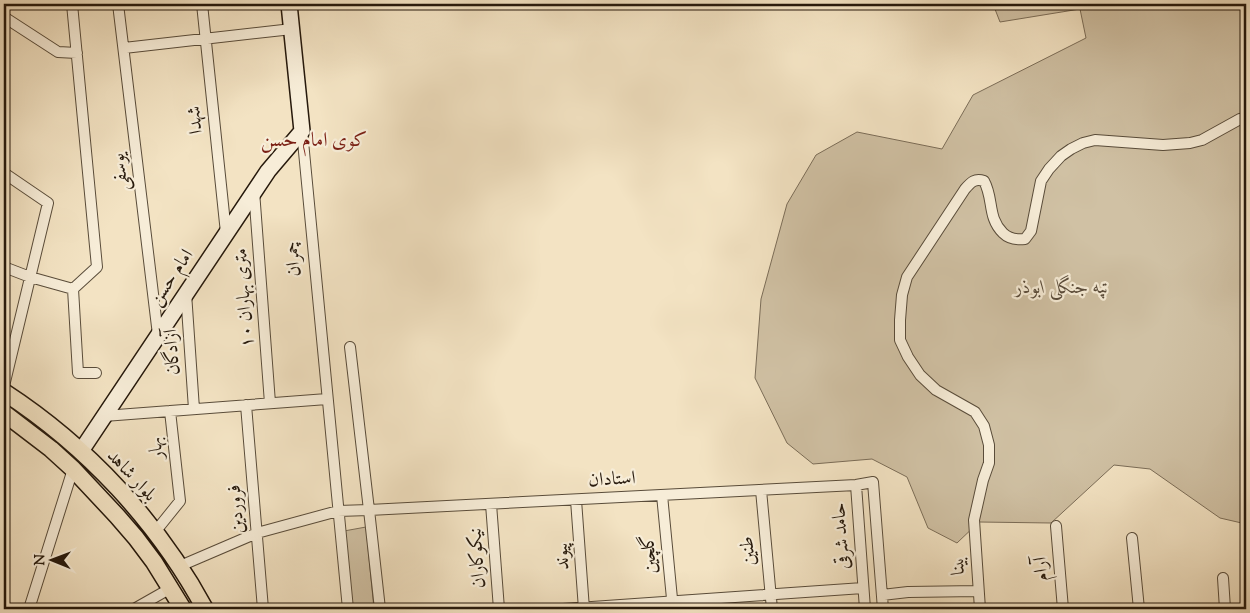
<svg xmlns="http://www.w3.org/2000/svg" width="1250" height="613" font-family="'Sorts Mill Goudy',Amiri,serif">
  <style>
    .green { fill: #d0c1a4; stroke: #7b6d58 }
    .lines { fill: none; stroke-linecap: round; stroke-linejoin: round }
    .street-casing { stroke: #594c3a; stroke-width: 12 }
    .secondary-casing { stroke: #26190c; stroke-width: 18 }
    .primary-casing { stroke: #26190c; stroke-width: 19 }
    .street { stroke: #f7edd8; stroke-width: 10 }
    .secondary { stroke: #f7edd8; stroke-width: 15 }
    .primary { stroke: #f3e3c3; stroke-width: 16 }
    .labels { text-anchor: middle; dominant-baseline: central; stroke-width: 4.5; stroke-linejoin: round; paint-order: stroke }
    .street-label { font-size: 19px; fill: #26190c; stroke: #f7edd8 }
    .park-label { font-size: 19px; font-style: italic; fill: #594b3a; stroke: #f7edd8 }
    .neighbourhood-label { font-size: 20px; fill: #7a1f14; stroke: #f7edd8 }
  </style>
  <rect width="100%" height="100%" fill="#f3e3c3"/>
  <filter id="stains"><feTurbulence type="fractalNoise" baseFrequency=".004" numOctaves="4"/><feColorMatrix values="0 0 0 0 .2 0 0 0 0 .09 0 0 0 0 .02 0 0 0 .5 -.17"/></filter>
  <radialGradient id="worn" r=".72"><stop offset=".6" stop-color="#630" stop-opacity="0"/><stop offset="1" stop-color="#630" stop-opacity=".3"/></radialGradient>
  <path class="green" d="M993,4H1246V524L1220,518L1150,469L1114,465L1051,523L979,522L957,543L928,528L907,477L872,459L813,464L787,443L755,378L761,299L787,204L816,155L857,132L942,149L973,95L1086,38L1080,9L1000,22Z
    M366,527L374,609H353L344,531Z"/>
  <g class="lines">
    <defs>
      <path id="street" d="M72,4L97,267L73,289L78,373H96
        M118,4L158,335
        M202,4L226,233
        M4,17L58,52L77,53
        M124,48L292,29
        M302,131L348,609
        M4,173L48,203L4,386
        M254,191L270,403
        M4,267L30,277L73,289
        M186,293L194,409
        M350,347L369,510L856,485L873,482L883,609
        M246,405L263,609
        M104,416L327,399
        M856,485L865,609
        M761,490L772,609
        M662,495L673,609
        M576,500L584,609
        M491,504L499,609
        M1056,526L1063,609
        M155,532L180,501L170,411
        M1132,538L1139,609
        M180,566L257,533L338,511L369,510L380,609
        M1223,578L1225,609
        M882,595L908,592L978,591
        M29,609L73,469
        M134,609L171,588
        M563,609L863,588
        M980,609L974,520L983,480L989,463V445L984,426L975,412L936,390L920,375L908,357L900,340V320L902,295L907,277L965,189C971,182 975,178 984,181C994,199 987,217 1003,233C1009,239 1016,240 1025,239L1031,231L1041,181L1049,169L1061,156L1071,149L1083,143L1095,140L1163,145L1190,143L1202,140L1240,119L1246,118"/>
      <path id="secondary" d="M81,451L268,171L302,131L289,4"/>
      <path id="primary" d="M4,392C87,446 158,522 205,609
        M4,413L51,449L73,469L117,516L136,538L154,562L183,609"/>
    </defs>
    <use href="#street" class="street-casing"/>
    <use href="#secondary" class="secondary-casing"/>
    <use href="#primary" class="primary-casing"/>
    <use href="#street" class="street"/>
    <use href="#secondary" class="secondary"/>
    <use href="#primary" class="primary"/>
  </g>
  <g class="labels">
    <g class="street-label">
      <text transform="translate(196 120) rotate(-96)">شهدا</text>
      <text transform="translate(121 172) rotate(-97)">یوسفی</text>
      <text transform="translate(294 259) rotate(-95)">چمران</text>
      <text transform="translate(172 278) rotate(-56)">امام حسن</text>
      <text transform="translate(245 298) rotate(-94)">۱۰ متری بهاران</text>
      <text transform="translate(173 352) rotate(-94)">آزادگان</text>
      <text transform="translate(157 448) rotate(-96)">بهار</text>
      <text transform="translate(131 476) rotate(47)">بلوار شاهد</text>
      <text transform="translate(612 480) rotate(-3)">استادان</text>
      <text transform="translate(237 509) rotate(-95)">فروردین</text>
      <text transform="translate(842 536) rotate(-94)">حامد شرقی</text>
      <text transform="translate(749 551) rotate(-96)">طنین</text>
      <text transform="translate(650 554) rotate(-95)">گلچین</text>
      <text transform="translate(563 556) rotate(-94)">پیوند</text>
      <text transform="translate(478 558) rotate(-94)">نیکوکاران</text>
      <text transform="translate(959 566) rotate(-94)">بینا</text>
      <text transform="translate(1042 569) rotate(-95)">آرام</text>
    </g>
    <g class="park-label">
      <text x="1062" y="288">تپه جنگلی ابوذر</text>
    </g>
    <g class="neighbourhood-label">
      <text x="314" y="141">کوی امام حسن</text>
    </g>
  </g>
  <rect width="1250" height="613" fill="none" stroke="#f3e3c3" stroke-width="20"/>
  <rect x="5" y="5" width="1240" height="603" fill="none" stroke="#26190c" stroke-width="2.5"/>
  <rect x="10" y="10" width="1230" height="593" fill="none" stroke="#26190c"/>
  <g transform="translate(52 560) rotate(271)" stroke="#f7edd8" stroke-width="4" paint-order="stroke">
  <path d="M0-4L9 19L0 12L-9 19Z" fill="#26190c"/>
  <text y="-8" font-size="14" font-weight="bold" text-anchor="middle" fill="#26190c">N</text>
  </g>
  <rect width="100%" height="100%" filter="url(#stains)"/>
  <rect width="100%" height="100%" fill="url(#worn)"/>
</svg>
